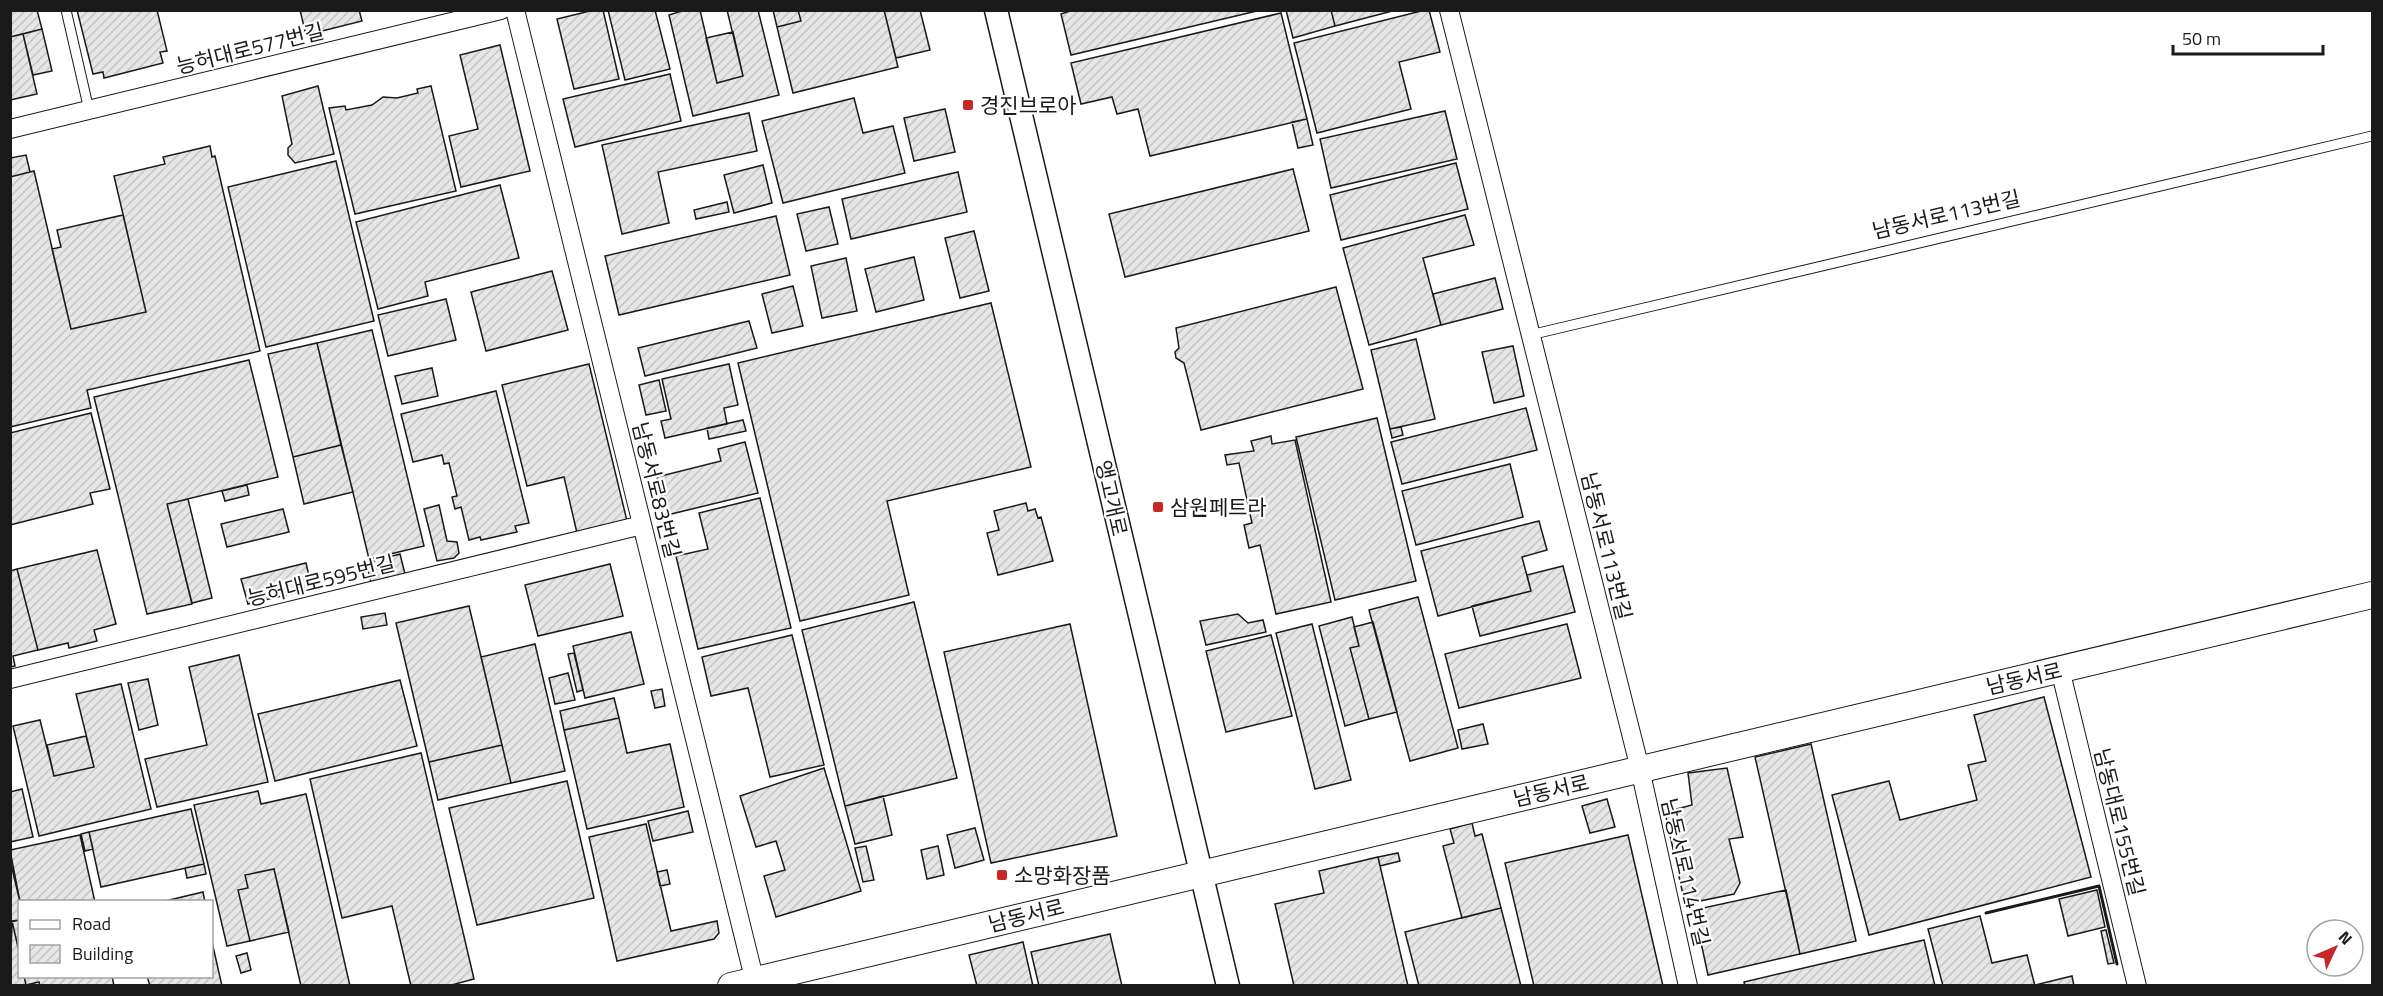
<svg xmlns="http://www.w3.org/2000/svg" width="2383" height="996" font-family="'Titillium Web','Noto Sans KR',sans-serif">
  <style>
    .building { fill: url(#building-hatch); stroke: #1a1a1a; stroke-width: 1.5 }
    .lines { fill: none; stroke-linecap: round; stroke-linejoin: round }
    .service-casing { stroke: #1a1a1a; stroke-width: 11 }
    .minor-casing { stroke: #1a1a1a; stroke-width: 20 }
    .tertiary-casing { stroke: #1a1a1a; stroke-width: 25 }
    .secondary-casing { stroke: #1a1a1a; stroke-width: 28 }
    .service { stroke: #fff; stroke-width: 9 }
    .minor { stroke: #fff; stroke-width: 18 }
    .tertiary { stroke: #fff; stroke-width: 22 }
    .secondary { stroke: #fff; stroke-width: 26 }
    .wall { stroke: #1a1a1a; stroke-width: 3 }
    .poi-dot { fill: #c62828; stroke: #fff; stroke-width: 2 }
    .labels { text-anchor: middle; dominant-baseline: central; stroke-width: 4.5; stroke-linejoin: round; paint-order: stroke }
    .street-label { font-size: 21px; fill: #1a1a1a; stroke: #fff }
    .poi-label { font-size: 21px; fill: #1a1a1a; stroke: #fff; text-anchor: start }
  </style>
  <defs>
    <pattern id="building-hatch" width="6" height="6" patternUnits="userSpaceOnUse" patternTransform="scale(1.5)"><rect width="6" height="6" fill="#e6e6e6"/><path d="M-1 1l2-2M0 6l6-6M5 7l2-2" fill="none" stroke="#c5c5c5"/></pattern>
  </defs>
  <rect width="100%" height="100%" fill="#fff"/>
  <path class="building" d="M10,10H37L42,29L10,37Z
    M77,10H157L167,51L160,52L163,63L104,78L103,72L93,74Z
    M300,10H359L362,21L306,35Z
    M594,10H603L619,79L574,89L557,19Z
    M608,10H655L670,69L625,80Z
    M685,10H700L717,83L743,76L727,10H758L779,95L693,116L669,15Z
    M773,10H798L801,21L777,27Z
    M798,10H884L898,67L793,93L777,27L801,21Z
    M884,10H920L930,50L896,58Z
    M1073,10H1261L1071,55L1061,14Z
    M1286,10H1331L1335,26L1293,38Z
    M1331,10H1396L1335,26Z
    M1425,10H1429L1440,52L1399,62L1411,109L1317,133L1294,43Z
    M1281,13L1307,119L1150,156L1138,109L1117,114L1112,97L1081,104L1071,63Z
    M42,29L52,71L33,75L23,34Z
    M733,32L743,76L717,83L706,38Z
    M23,34L37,94L10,100V37Z
    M500,45L530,171L461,187L449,136L478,129L460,55Z
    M670,74L681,121L575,147L563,99Z
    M318,86L334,154L295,163L288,155V148L292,144L282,96Z
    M431,86L456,191L355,214L329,108L345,106L346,110L372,105L383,97L397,98L418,93L417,89Z
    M854,98L863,133L893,126L905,173L783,203L762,121Z
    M945,109L955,152L914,161L904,118Z
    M1445,111L1457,159L1331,188L1320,139Z
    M749,113L757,151L658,172L669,223L622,234L602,145Z
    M1307,119L1313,145L1298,148L1292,122Z
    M210,146L212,157L215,156L260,351L87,390L91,408L10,427V177L34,171L71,329L146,312L114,176L165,164L163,157Z
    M26,155L30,172L10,177V158Z
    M336,161L374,321L266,347L228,187Z
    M1456,163L1468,209L1341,240L1330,195Z
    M763,165L772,203L734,213L724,175Z
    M1293,169L1309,231L1125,277L1109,214Z
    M958,172L967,212L851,239L842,199Z
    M500,185L519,258L425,282L428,296L378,309L356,222Z
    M727,202L729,212L696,219L694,210Z
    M829,207L838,244L806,251L797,214Z
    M123,215L146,312L71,329L52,249L61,247L57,230Z
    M1465,215L1474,245L1423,258L1441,325L1369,345L1343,248Z
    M776,216L790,275L619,315L605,256Z
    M974,231L989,291L960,298L945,238Z
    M914,257L924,300L876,312L865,269Z
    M846,258L857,311L822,318L811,266Z
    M552,271L568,330L486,351L471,292Z
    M1495,278L1503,309L1441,325L1433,294Z
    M793,286L803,326L772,333L762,294Z
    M1336,287L1363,389L1201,430L1184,363L1176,358L1175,352L1179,348L1176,328Z
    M446,299L456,340L388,356L378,315Z
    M991,303L1031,467L887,501L909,595L800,621L738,363Z
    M749,321L757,348L645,376L638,348Z
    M372,330L424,546L369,559L317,343Z
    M1416,339L1435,419L1390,429L1371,350Z
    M317,343L341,445L293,457L268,354Z
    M1513,346L1524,396L1494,403L1482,352Z
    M249,360L278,477L167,504L192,604L147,614L94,397Z
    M589,364L627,521L577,533L564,477L527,486L502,385Z
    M729,364L738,405L724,408L727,424L665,438L661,421L671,419L662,379Z
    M432,368L438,396L402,404L395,376Z
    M659,380L666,411L646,415L639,385Z
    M496,391L529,523L515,526L517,532L481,540L480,537L469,540L461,507L455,509L452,497L457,496L449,463L444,464L442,455L413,462L401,414Z
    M1526,408L1537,450L1402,484L1391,442Z
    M91,413L110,489L90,493L93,504L10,525V433Z
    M1377,418L1416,581L1335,600L1296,437Z
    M743,420L746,431L709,439L707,428Z
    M1401,427L1403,435L1392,438L1390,429Z
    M1271,436L1272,444L1295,440L1331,602L1276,614L1260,545L1249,548L1244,525L1252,523L1239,463L1227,465L1225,455L1254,451L1251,441Z
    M745,442L758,493L667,515L657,477L721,461L718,449Z
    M341,445L353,492L304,504L293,457Z
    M1510,464L1523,517L1416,545L1402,491Z
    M247,485L249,495L225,501L222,491Z
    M760,498L791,628L698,649L676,556L708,549L699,513Z
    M188,499L212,598L192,603L167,504Z
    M1026,503L1028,511L1035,509L1038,518L1041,517L1053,561L998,575L987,533L999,530L994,511Z
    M439,505L447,541L457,542L459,553L454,558L437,561L424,509Z
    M283,509L289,532L227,547L221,524Z
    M1539,521L1547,550L1522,557L1531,591L1438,616L1421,551Z
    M97,550L116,624L94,630L97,641L69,648L68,643L38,650L17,569Z
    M400,554L405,574L371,582L366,563Z
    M306,563L312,589L248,604L241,579Z
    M610,564L623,616L538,636L525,585Z
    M1563,566L1575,612L1480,636L1472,606L1531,591L1527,575Z
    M17,569L38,650L13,656L15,666L10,667V571Z
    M1418,597L1458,748L1410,761L1369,610Z
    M914,602L957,778L845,806L802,630Z
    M469,606L502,745L429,762L396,623Z
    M385,613L387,625L363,629L361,617Z
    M1238,614L1248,623L1263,620L1266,632L1206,645L1200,621Z
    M1352,617L1359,646L1350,648L1369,719L1345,726L1319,626Z
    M1373,622L1397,712L1369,719L1350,648L1359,646L1354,627Z
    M1070,624L1117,836L991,863L944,652Z
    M1312,624L1351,780L1315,789L1276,633Z
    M1567,624L1581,678L1459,708L1445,654Z
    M631,632L644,684L585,698L573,646Z
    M792,635L824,765L770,777L748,688L711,696L702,657Z
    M1271,635L1292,716L1226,732L1206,651Z
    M535,644L565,771L511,783L481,657Z
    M574,653L583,690L577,692L568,654Z
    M239,655L268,782L157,807L145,759L207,745L189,667Z
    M568,673L575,700L555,704L549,678Z
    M148,679L158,725L139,730L128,683Z
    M400,680L417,746L275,781L258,714Z
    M121,684L151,809L39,836L13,726L40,720L54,776L94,767L76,694Z
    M662,689L665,706L655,708L651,691Z
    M2044,697L2091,877L1869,935L1832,795L1889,781L1900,820L1977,800L1968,765L1986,761L1974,715Z
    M614,698L619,718L564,730L560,711Z
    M619,718L627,753L670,744L684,807L587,829L564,730Z
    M1483,724L1488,744L1462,749L1458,730Z
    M86,736L94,767L54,776L47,745Z
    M1811,744L1856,941L1800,954L1755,757Z
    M502,745L511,783L438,800L429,762Z
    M421,753L474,979L448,986H411L392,906L342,918L310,779Z
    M824,768L861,891L776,917L764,876L785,870L776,841L756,847L740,796Z
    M1727,768L1743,837L1729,839L1740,883L1734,894L1685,904L1665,812L1692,805L1688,773Z
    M567,781L594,898L477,925L449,808Z
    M22,789L33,837L10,842V792Z
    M258,791L261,804L306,794L350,986H301L274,869L245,875L248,888L238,890L250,941L227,946L194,805Z
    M883,796L892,835L855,844L845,806Z
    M1607,799L1615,827L1590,833L1582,806Z
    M191,809L204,864L101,887L89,832Z
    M688,811L693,832L653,841L648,821Z
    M1472,823L1475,836L1482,834L1501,908L1462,918L1443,846L1454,843L1450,829Z
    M646,824L671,931L717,921L719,933L714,939L617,961L589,837Z
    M975,828L984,860L955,868L947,835Z
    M89,832L93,849L85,851L81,834Z
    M80,835L95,902H20L10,850Z
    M1628,835L1663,986H1534L1505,863Z
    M866,846L874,880L863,882L855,848Z
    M938,846L944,875L927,879L921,850Z
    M1398,853L1400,861L1380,866L1378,857Z
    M1378,857L1408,986H1294L1275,904L1324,893L1319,871Z
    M10,860L20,902V920L10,922Z
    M204,864L206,874L187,878L185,868Z
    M274,869L289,932L250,941L238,890L248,888L245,875Z
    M667,870L670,884L660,886L657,872Z
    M1786,890L1800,954L1708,975L1694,910Z
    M2097,890L2105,927L2068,936L2059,899Z
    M203,892L205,902H161Z
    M1501,908L1521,986H1419L1405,932Z
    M1980,916L1992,963L2027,955L2035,986H1943L1928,929Z
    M20,920V956L12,921Z
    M12,921L20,956V976H24L26,985L22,986H10Z
    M2106,930L2114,963L2108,964L2101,931Z
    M1110,934L1122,986H1039L1031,952Z
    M1924,940L1935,986H1745L1744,982Z
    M212,942L222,986H150L147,976H212Z
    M1023,942L1033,986H977L969,955Z
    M247,953L251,970L241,973L236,956Z
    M24,976H112L114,986H40L39,982L26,985Z
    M2072,976L2074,986H2035V985Z"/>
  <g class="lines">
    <defs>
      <path id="service" d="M66,10L89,110
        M1530,335L2372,136"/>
      <path id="minor" d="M515,10L756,986
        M1449,10L1640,769L1688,986
        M10,129L501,10
        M2060,669L2137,986
        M10,679L642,525"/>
      <path id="tertiary" d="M996,10L1228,986"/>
      <path id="secondary" d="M731,986L2372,595"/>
    </defs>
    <use href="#service" class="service-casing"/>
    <use href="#minor" class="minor-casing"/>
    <use href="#tertiary" class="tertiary-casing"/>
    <use href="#secondary" class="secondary-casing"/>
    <use href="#service" class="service"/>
    <use href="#minor" class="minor"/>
    <use href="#tertiary" class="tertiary"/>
    <use href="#secondary" class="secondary"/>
    <path class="wall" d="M1986,913L2099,886L2117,964"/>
  </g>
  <g class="poi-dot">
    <rect x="962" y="99" width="12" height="12" rx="3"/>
    <rect x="1152" y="501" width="12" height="12" rx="3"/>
    <rect x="996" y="869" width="12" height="12" rx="3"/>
  </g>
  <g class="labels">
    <g class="street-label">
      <text transform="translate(250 48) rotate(-14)">능허대로577번길</text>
      <text transform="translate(1946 214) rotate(-13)">남동서로113번길</text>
      <text transform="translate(657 490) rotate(76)">남동서로83번길</text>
      <text transform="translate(1112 498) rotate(77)">앵고개로</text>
      <text transform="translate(1607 546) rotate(76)">남동서로113번길</text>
      <text transform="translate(321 580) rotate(-14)">능허대로595번길</text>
      <text transform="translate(2024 678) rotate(-13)">남동서로</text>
      <text transform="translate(1551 790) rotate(-13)">남동서로</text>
      <text transform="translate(2120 822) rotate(76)">남동대로155번길</text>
      <text transform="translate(1686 872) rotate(77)">남동서로114번길</text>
      <text transform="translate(1026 915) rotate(-14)">남동서로</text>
    </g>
    <g class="poi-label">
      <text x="980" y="105">경진브로아</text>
      <text x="1170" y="507">삼원페트라</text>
      <text x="1014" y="875">소망화장품</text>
    </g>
  </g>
  <rect width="2383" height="996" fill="none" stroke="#1a1a1a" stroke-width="24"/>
  <rect x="18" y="900" width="195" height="78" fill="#ffffff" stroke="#a3a3a3" stroke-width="1.5"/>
  <rect x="30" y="920" width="30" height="9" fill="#ffffff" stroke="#a3a3a3" stroke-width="1.5"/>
  <text x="72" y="930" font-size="18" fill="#1a1a1a">Road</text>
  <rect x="30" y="945" width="30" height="18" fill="url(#building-hatch)" stroke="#a3a3a3" stroke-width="1.5"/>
  <text x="72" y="960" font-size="18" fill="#1a1a1a">Building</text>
  <g transform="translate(2335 948) rotate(46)"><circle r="28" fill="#ffffff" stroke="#a3a3a3" stroke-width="1.5"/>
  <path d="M0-4.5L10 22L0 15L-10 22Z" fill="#c62828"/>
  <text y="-9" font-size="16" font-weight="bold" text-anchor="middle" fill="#1a1a1a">N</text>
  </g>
  <path d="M2173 45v9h150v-9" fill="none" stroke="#1a1a1a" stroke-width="3"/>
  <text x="2182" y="45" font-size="18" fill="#1a1a1a" stroke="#ffffff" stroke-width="4.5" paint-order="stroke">50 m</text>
</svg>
